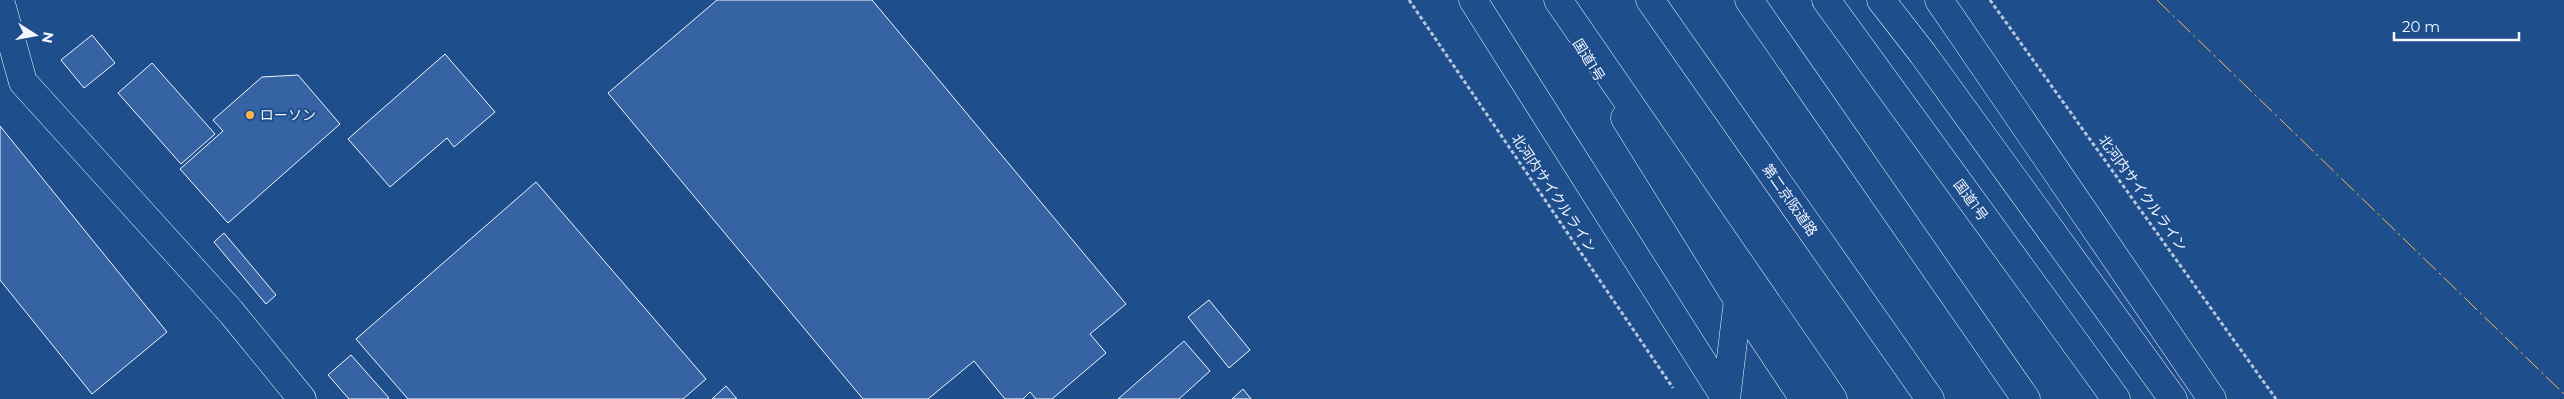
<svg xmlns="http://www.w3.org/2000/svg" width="2564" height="399" font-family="Montserrat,'Noto Sans JP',sans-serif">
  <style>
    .building { fill: #3563a3; stroke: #f2f6ff }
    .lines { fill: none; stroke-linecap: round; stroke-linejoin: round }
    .minor-casing { stroke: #f2f6ff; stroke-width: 29 }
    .trunk-casing { stroke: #f2f6ff; stroke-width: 29 }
    .motorway-casing { stroke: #f2f6ff; stroke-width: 29 }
    .path { stroke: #b3c4dc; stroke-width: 3; stroke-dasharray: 4 2.5; stroke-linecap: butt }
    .minor { stroke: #1f4e8c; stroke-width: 28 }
    .trunk { stroke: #1f4e8c; stroke-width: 28 }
    .motorway { stroke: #1f4e8c; stroke-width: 28 }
    .power { stroke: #ffb74d; stroke-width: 1; stroke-dasharray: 18 4 2.5 4; stroke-linecap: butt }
    .poi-dot { fill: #ffb74d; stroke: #1f4e8c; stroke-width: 2 }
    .labels { text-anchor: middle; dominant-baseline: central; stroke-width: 4; stroke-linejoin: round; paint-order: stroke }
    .street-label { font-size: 14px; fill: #f2f6ff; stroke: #1f4e8c }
    .poi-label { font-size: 14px; fill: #f2f6ff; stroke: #1f4e8c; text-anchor: start }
  </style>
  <rect width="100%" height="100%" fill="#1f4e8c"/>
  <path class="building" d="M717,0H872L1126,304L1090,334L1106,353L1052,399H1036L1030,392L1023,399H1005L974,361L928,399H863L608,93Z
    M92,35L115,63L84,88L61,60Z
    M445,54L495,112L454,147L447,138L390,187L348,139Z
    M152,63L215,134L181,164L118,93Z
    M298,75L340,124L228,223L180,169L223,131L213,120L262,77Z
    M0,126L167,332L92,394L0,280Z
    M536,182L706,379L683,399H408L356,339Z
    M224,233L276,295L266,304L214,242Z
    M1209,300L1250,350L1229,368L1188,317Z
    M1184,341L1210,371L1179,399H1118Z
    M351,355L389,398L387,399H349L328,375Z
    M726,386L737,399H712Z
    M1243,389L1251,399H1232Z"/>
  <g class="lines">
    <defs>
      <path id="minor" d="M0,0L23,82L231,312L302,399
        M1473,0L1726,399
        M1939,0L2212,399
        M1726,399L1738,300"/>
      <path id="trunk" d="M1826,0L2116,399
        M1625,118L1738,300L1804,399"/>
      <path id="motorway" d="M1558,0L1833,399
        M1650,0L1930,399
        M1749,0L2026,399
        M1881,0L1923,54L2173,399"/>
    </defs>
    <use href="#minor" class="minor-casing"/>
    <use href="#trunk" class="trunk-casing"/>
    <use href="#motorway" class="motorway-casing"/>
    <path class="path" d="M1409,0L1673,388
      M1990,0L2276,399"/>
    <use href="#minor" class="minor"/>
    <use href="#trunk" class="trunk"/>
    <use href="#motorway" class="motorway"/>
    <path class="power" d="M2157,0L2564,394"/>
  </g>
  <circle class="poi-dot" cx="250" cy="115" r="5"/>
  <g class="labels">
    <g class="street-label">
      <text transform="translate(1589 60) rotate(58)">国道1号</text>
      <text transform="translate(1554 193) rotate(56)">北河内サイクルライン</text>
      <text transform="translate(2143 193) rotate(54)">北河内サイクルライン</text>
      <text transform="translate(1790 200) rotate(55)">第二京阪道路</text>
      <text transform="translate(1971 200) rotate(54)">国道1号</text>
    </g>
    <g class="poi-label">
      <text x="260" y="115">ローソン</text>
    </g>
  </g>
  <g transform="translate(35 35) rotate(101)" stroke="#1f4e8c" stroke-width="4" paint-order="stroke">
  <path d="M0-4L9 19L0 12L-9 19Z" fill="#f2f6ff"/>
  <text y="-8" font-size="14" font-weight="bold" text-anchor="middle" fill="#f2f6ff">N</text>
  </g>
  <path d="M2394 32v8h125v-8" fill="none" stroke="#f2f6ff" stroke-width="2.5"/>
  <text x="2402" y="32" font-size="15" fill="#f2f6ff" stroke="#1f4e8c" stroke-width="4" paint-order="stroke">20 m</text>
</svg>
